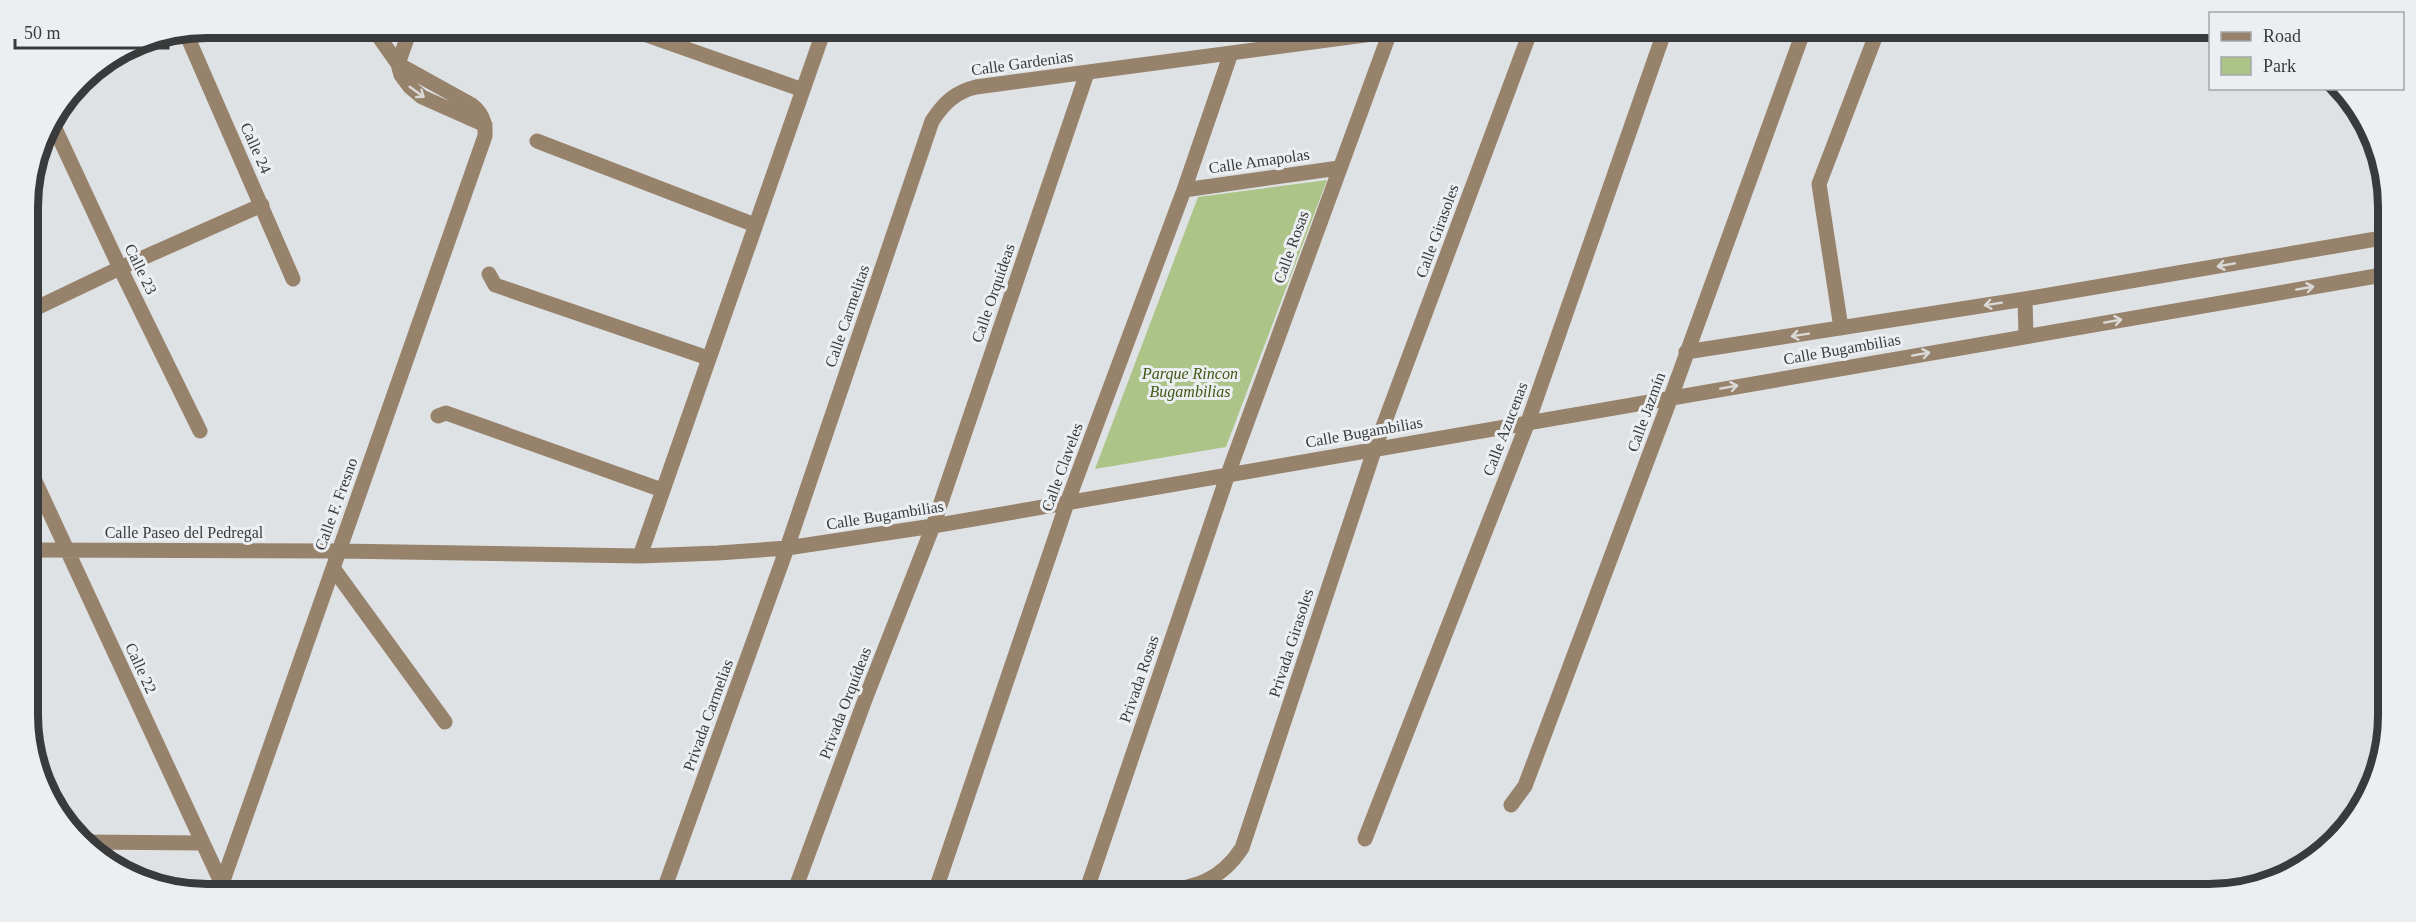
<svg xmlns="http://www.w3.org/2000/svg" width="2416" height="922" font-family="'Times New Roman',serif">
  <style>
    .green { fill: #adc488 }
    .lines { fill: none; stroke-linecap: round; stroke-linejoin: round }
    .minor { stroke: #97826c; stroke-width: 15 }
    .oneway { stroke: #dbd9d7 }
    .labels { text-anchor: middle; dominant-baseline: central; stroke-width: 6; stroke-linejoin: round; paint-order: stroke }
    .street-label { font-size: 16px; fill: #393a3b; stroke: #eceff2 }
    .park-label { font-size: 16px; font-style: italic; fill: #425713; stroke: #eceff2 }
    .rim { fill: none; stroke: #393a3b; stroke-width: 8 }
  </style>
  <rect width="100%" height="100%" fill="#dfe2e4"/>
  <path class="green" d="M1327,180L1226,447L1095,469L1198,197Z"/>
  <g class="lines">
    <path class="minor" d="M372,27L398,64L401,75L410,87L422,97L485,125
      M624,27L803,90
      M185,31L293,279
      M398,64L411,27
      M51,120L120,268L200,431
      M537,141L755,225
      M1184,190L1339,168
      M489,274L495,285L708,358
      M2025,299L2026,335
      M28,312L120,268L262,205
      M1841,328L1819,184L1879,27
      M1686,352L2025,299L2388,237
      M438,416L446,413L662,490
      M29,468L221,882
      M29,550L339,551L640,556L718,553L787,548L933,526L2388,274
      M640,556L825,27
      M333,568L445,722
      M1511,805L1525,786L1671,397L1805,27
      M1365,839L1528,422L1666,27
      M84,842L203,843
      M218,895L485,136C486,123 482,113 472,105L398,64
      M662,895L787,548L932,121C944,103 955,92 976,87L1425,27
      M793,895L866,697L933,526L1087,73
      M934,895L1067,503L1184,190L1231,53
      M1085,895L1228,474L1390,32
      M1151,895C1190,887 1218,885 1242,848L1375,448L1532,27"/>
  </g>
  <defs><path id="oneway-shaft" d="M-6 0H5M1.5-3L5.5 0L1.5 3" fill="none" stroke-width="1.6" stroke-linecap="round" stroke-linejoin="round" transform="scale(1.5)"/></defs>
  <g class="oneway">
    <use href="#oneway-shaft" transform="translate(417 92) rotate(36)"/>
    <use href="#oneway-shaft" transform="translate(2226 265) rotate(170)"/>
    <use href="#oneway-shaft" transform="translate(2305 288) rotate(-10)"/>
    <use href="#oneway-shaft" transform="translate(1993 304) rotate(171)"/>
    <use href="#oneway-shaft" transform="translate(2113 321) rotate(-10)"/>
    <use href="#oneway-shaft" transform="translate(1800 335) rotate(171)"/>
    <use href="#oneway-shaft" transform="translate(1921 354) rotate(-10)"/>
    <use href="#oneway-shaft" transform="translate(1729 387) rotate(-10)"/>
  </g>
  <g class="labels">
    <g class="street-label">
      <text transform="translate(1022 63) rotate(-8)">Calle Gardenias</text>
      <text transform="translate(256 148) rotate(66)">Calle 24</text>
      <text transform="translate(1259 161) rotate(-8)">Calle Amapolas</text>
      <text transform="translate(1437 231) rotate(-70)">Calle Girasoles</text>
      <text transform="translate(1291 247) rotate(-70)">Calle Rosas</text>
      <text transform="translate(141 269) rotate(64)">Calle 23</text>
      <text transform="translate(993 293) rotate(-71)">Calle Orquídeas</text>
      <text transform="translate(847 316) rotate(-71)">Calle Carmelitas</text>
      <text transform="translate(1842 349) rotate(-10)">Calle Bugambilias</text>
      <text transform="translate(1646 412) rotate(-70)">Calle Jazmín</text>
      <text transform="translate(1505 429) rotate(-69)">Calle Azucenas</text>
      <text transform="translate(1364 432) rotate(-10)">Calle Bugambilias</text>
      <text transform="translate(1062 467) rotate(-70)">Calle Claveles</text>
      <text transform="translate(336 504) rotate(-70)">Calle F. Fresno</text>
      <text transform="translate(885 515) rotate(-9)">Calle Bugambilias</text>
      <text x="184" y="532">Calle Paseo del Pedregal</text>
      <text transform="translate(1291 643) rotate(-72)">Privada Girasoles</text>
      <text transform="translate(141 668) rotate(65)">Calle 22</text>
      <text transform="translate(1139 679) rotate(-71)">Privada Rosas</text>
      <text transform="translate(845 703) rotate(-69)">Privada Orquídeas</text>
      <text transform="translate(708 715) rotate(-70)">Privada Carmelias</text>
    </g>
    <g class="park-label">
      <text x="1190" y="373">Parque Rincon<tspan x="1190" dy="18">Bugambilias</tspan></text>
    </g>
  </g>
  <path d="M0 0H2416V922H0ZM207 38H2209A169 169 0 0 1 2378 207V715A169 169 0 0 1 2209 884H207A169 169 0 0 1 38 715V207A169 169 0 0 1 207 38Z" fill="#eceff2" fill-rule="evenodd"/>
  <path class="rim" d="M207 38H2209A169 169 0 0 1 2378 207V715A169 169 0 0 1 2209 884H207A169 169 0 0 1 38 715V207A169 169 0 0 1 207 38Z"/>
  <rect x="2209" y="12" width="195" height="78" fill="#eceff2" stroke="#a4a7a9" stroke-width="1.5"/>
  <rect x="2221" y="32" width="30" height="9" fill="#97826c" stroke="#a4a7a9" stroke-width="1.5"/>
  <text x="2263" y="42" font-size="18" fill="#393a3b">Road</text>
  <rect x="2221" y="57" width="30" height="18" fill="#adc488" stroke="#a4a7a9" stroke-width="1.5"/>
  <text x="2263" y="72" font-size="18" fill="#393a3b">Park</text>
  <path d="M15 39v9h153v-9" fill="none" stroke="#393a3b" stroke-width="3"/>
  <text x="24" y="39" font-size="18" fill="#393a3b" stroke="#eceff2" stroke-width="4.5" paint-order="stroke">50 m</text>
</svg>
